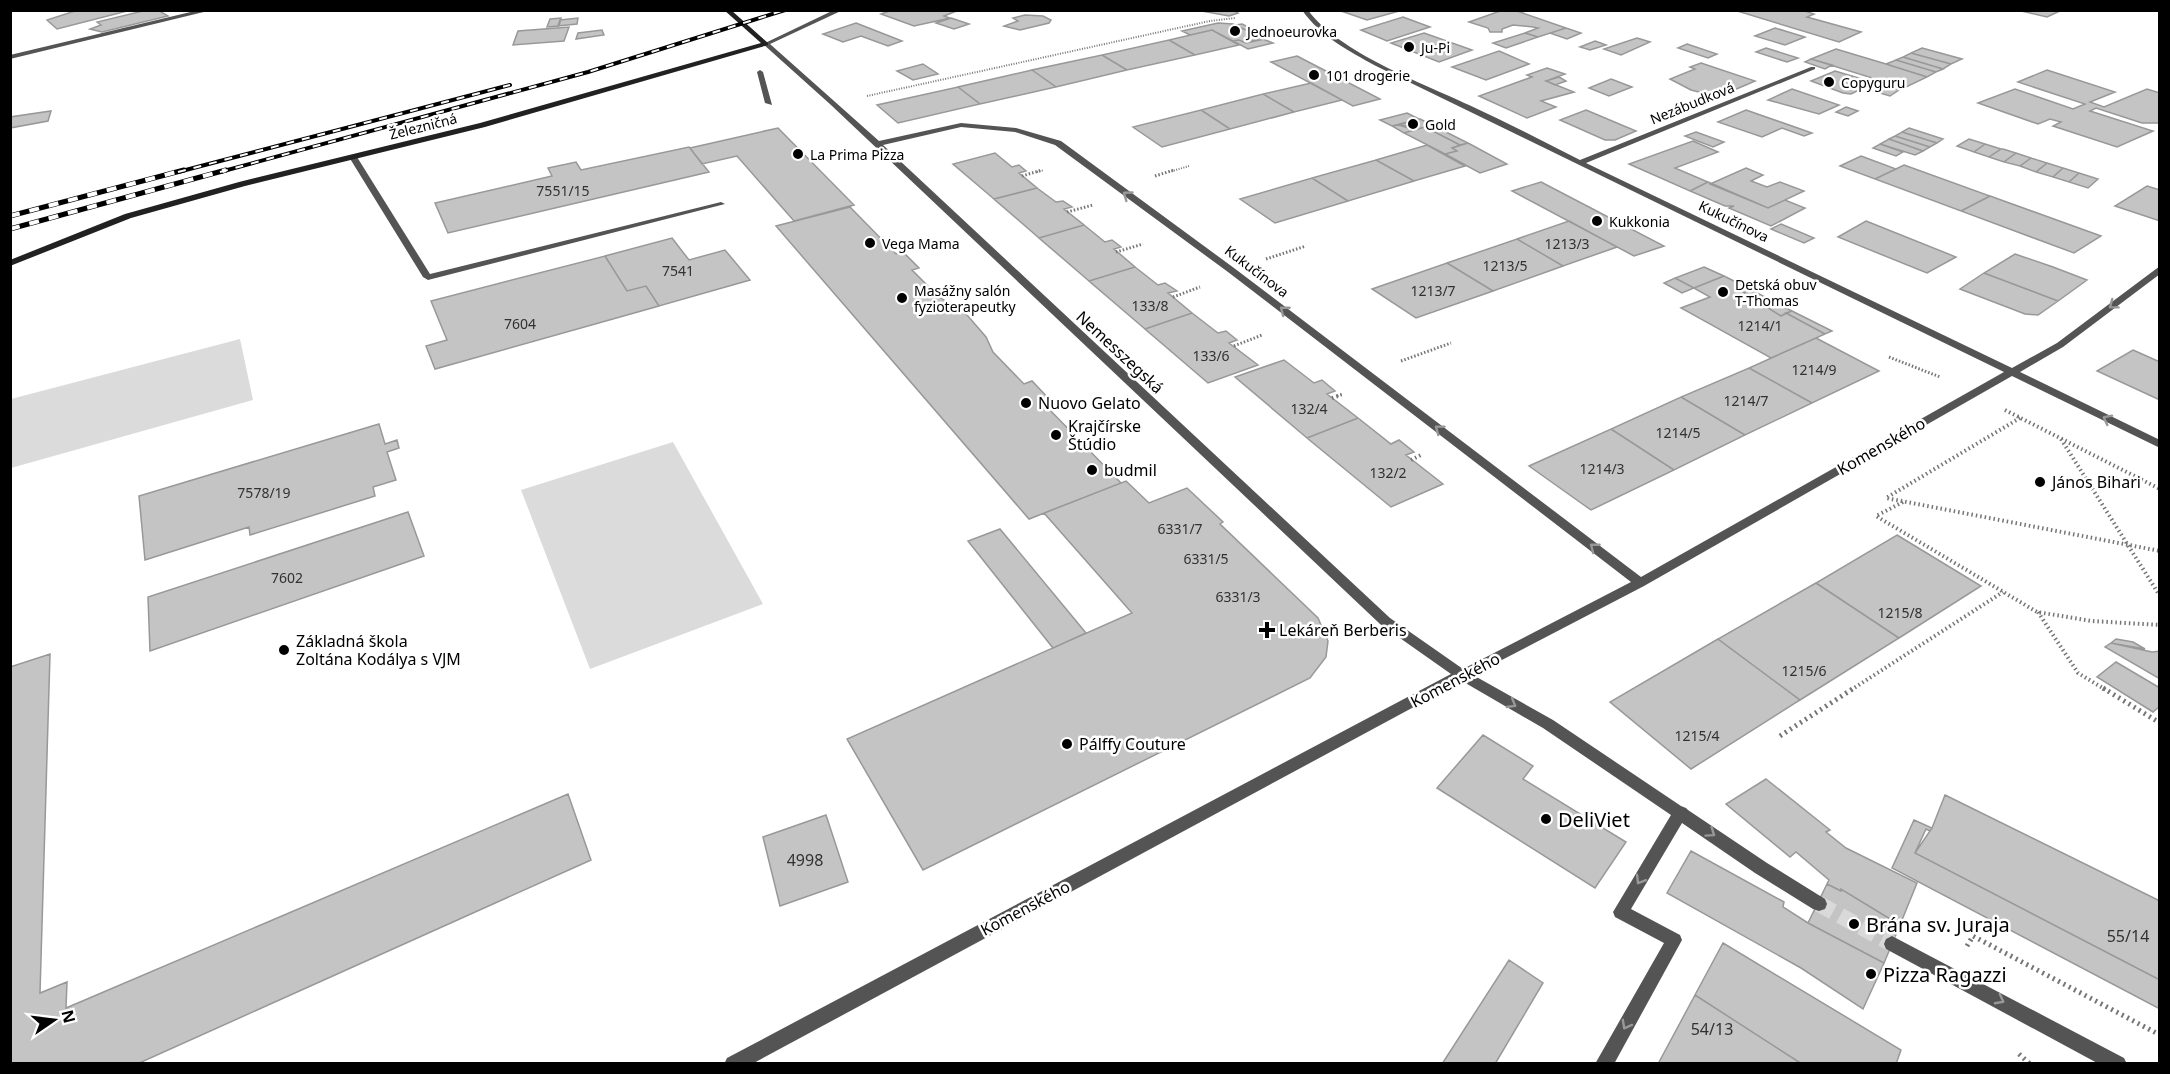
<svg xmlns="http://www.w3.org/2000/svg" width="2170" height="1074" font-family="'Noto Sans',sans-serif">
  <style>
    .green { fill: #dbdbdb }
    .building { fill: #c4c4c4; stroke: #989898; stroke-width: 1.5 }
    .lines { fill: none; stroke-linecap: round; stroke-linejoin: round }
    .street-tunnel { stroke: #d9d9d9; stroke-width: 16; stroke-dasharray: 16 8; stroke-linecap: butt }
    .path-far3 { stroke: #767676; stroke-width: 2; stroke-dasharray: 1 1.5; stroke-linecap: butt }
    .path-far2 { stroke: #767676; stroke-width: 3; stroke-dasharray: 1.5 2; stroke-linecap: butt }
    .path-far1 { stroke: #767676; stroke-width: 4; stroke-dasharray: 1.5 3; stroke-linecap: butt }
    .path { stroke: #767676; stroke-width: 5; stroke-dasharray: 2 4; stroke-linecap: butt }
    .lane { fill: #545454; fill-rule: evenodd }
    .street { fill: #545454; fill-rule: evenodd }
    .secondary { fill: #212121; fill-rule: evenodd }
    .rail-far1-casing { stroke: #000; stroke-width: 4 }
    .rail-casing { stroke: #000; stroke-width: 5 }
    .rail-far1 { stroke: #fff; stroke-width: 2; stroke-dasharray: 8; stroke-linecap: butt }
    .rail { stroke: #fff; stroke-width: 4; stroke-dasharray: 10; stroke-linecap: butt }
    .oneway { stroke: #989898 }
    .poi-dot { fill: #000; stroke: #fff; stroke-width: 2 }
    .labels { text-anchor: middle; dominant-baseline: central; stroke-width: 5; stroke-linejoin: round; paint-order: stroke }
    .far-poi-label { font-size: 14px; fill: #000; stroke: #fff; text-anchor: start }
    .far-street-label { font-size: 14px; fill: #000; stroke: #fff }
    .number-label { font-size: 14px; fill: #313131 }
    .street-label { font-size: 16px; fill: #000; stroke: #fff }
    .poi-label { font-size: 16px; fill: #000; stroke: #fff; text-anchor: start }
    .near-number-label { font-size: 16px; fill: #313131 }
    .near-poi-label { font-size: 20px; fill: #000; stroke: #fff; text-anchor: start }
  </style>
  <rect width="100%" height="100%" fill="#fff"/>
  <path class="green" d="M240,339L253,400L11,468V399Z
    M673,442L763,604L590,669L521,490Z"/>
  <path class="building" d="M78,10H131L57,29L47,20Z
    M147,10H158L168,16L102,32L90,29L101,25L97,22Z
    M892,10H959L944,16L950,18L914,26L881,14Z
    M1196,10H1232L1238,13L1229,16Z
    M1338,10H1398L1399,11L1367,20Z
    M1503,10H1514L1566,28L1538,37L1525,33L1538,28L1533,27L1513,25L1502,29V32H1490L1488,28L1469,22Z
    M1734,10H1802L1814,14L1807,17L1861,32L1839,42Z
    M2017,10H2062L2047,17Z
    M1025,15L1043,16L1051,20L1049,23L1020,30L1004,26L1018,21L1013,18Z
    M1403,17L1430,27L1387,41L1361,30Z
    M561,18L559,26L547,27L550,19Z
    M578,18L577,24L558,26L560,20Z
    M951,18L969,24L954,29L936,23Z
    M856,23L902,41L888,46L861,36L843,42L823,34Z
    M1218,23L1233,24L1265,39L1246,43L1239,40L1233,41L1212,30L1190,35L1182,31Z
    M1242,24L1270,38L1262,39L1236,25Z
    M569,27L564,41L513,45L518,31Z
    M1566,28L1581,33L1567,39L1550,33Z
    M1775,28L1805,37L1785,45L1755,36Z
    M602,30L604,35L576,39L578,33Z
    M1212,30L1239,45L1195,55L1169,40Z
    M1424,33L1472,50L1439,62L1391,43Z
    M1525,33L1538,37L1506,48L1493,43Z
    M1260,38L1273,43L1248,49L1233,41L1239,40L1246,43Z
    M1637,38L1650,42L1621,55L1604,49Z
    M1169,40L1195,55L1127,70L1102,55Z
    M1595,41L1606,45L1590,50L1580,47Z
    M1687,44L1717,54L1708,58L1678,48Z
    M1766,48L1798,58L1787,62L1756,52Z
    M1922,48L1962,59L1951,64L1911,53Z
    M1836,49L1886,64L1927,77L1904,88L1811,59Z
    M1499,51L1529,64L1486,80L1452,67Z
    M1911,53L1951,64L1943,69L1903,57Z
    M1102,55L1127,70L1056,87L1032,70Z
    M1297,56L1380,99L1353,106L1271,62Z
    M1903,57L1943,69L1936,72L1896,60Z
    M1811,59L1832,65L1825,69L1805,62Z
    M1896,60L1936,72L1927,77L1886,64Z
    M1701,63L1755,81L1718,97L1691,90L1670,79L1695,69L1690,67Z
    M923,64L938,74L913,80L897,71Z
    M1547,68L1565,74L1546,81L1574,92L1541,101L1556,107L1527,118L1479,96L1532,77L1527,75Z
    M1032,70L1056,87L980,104L958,87Z
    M2047,70L2115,92L2090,102L2104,107L2147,89L2160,93V123H2142L2096,108L2090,111L2153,131L2117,147L2053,126L2061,122L2050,119L2038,124L1978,103L2015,89L2073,109L2085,104L2018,82Z
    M1835,71L1899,90L1890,96L1863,88L1851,94L1843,93L1811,81Z
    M1559,77L1566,81L1555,85L1546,81Z
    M1611,79L1632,87L1609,96L1589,88Z
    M1311,83L1342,100L1294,112L1263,94Z
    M958,87L980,104L898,123L877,105Z
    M1792,89L1839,105L1819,114L1768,100Z
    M1263,94L1294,112L1230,129L1201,110Z
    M1846,107L1858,111L1848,116L1836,112Z
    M1201,110L1230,129L1162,147L1133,127Z
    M1586,110L1636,131L1615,140H1605L1560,120Z
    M1746,110L1812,133L1804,136L1782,128L1762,137L1718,122Z
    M51,111L48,121L10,128V117Z
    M1407,113L1419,119L1392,126L1380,120Z
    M1420,119L1432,125L1414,130L1399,125Z
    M1399,125L1408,126L1414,130L1404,133L1392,126Z
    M1432,125L1468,143L1460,145L1425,127Z
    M1425,127L1460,145L1452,148L1457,151L1445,154L1404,133Z
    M778,128L854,205L794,221L737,156L702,164L690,148Z
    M1909,128L1943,139L1937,143L1902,132Z
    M1696,132L1724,142L1713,147L1685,136Z
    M1902,132L1937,143L1930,147L1895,136Z
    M1895,136L1930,147L1923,151L1889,139Z
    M1889,139L1923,151L1915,155L1880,144Z
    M1969,139L1985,144L1974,152L1957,146Z
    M1693,141L1718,152L1675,168L1708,182L1690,191L1629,164Z
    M1468,143L1507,164L1480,173L1445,154L1457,151L1452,148Z
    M1880,144L1903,152L1896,156L1873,148Z
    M1985,144L2001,149L1989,157L1974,152Z
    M1427,145L1465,166L1414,181L1376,160Z
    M689,147L709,172L448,233L435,203L552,176L548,168L576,162L581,170Z
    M2001,149H2003L2016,153L2004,162L1989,157Z
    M995,153L1012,167L1019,165L1026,171L1019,173L1037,188L994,199L953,164Z
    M2016,153L2031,158L2020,166L2004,162Z
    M1861,156L1896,169L1875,179L1840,166Z
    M2031,158L2047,163L2036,172L2020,166Z
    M1376,160L1414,181L1348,201L1312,178Z
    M2047,163L2063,168L2053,177L2036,172Z
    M1904,165L1990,196L1961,211L1875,179Z
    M1746,168L1763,175L1751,181L1767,187L1780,182L1804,191L1768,208L1710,184Z
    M2063,168L2079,173L2069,182L2053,177Z
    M2079,173L2098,179L2088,188L2069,182Z
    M1312,178L1348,201L1275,223L1240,199Z
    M1541,182L1664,246L1634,256L1512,191Z
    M1708,182L1768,208L1785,200L1805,208L1771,226L1729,208L1734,206H1725L1690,191Z
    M2147,186L2160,190V221L2115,206Z
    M1037,188L1056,202L1063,201L1072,207L1064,209L1084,225L1039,238L994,199Z
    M1990,196L2101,236L2074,253L1961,211Z
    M850,207L896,254L903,252L919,268L912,270L938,296L968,316L986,337L993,352L1024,384L1032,381L1053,403L1045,405L1121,483L1029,519L776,226Z
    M1569,221L1617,247L1563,266L1517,239Z
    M1866,221L1956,257L1927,273L1838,237Z
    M1781,224L1814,238L1804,243L1771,229Z
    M1084,225L1105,242L1112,240L1121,247L1114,249L1135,267L1089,281L1039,238Z
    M672,238L689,260L725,250L750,280L659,306L646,286L627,291L605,256Z
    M1517,239L1563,266L1493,291L1447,263Z
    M2015,254L2053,267L2087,280L2058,301L1984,273Z
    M605,256L627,291L646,286L659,306L435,369L426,346L447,340L431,301Z
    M1447,263L1493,291L1416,318L1372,289Z
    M1135,267L1158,285L1165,283L1177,291L1168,293L1192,313L1145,329L1089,281Z
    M1704,267L1724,276L1694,288L1675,278Z
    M1984,273L2058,301L2038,315L2025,314L1960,289Z
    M1724,276L1742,285L1736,288L1771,307L1768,308L1781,316L1786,313L1825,334L1771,358L1681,308L1710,297L1694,288Z
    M1675,278L1694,288L1682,293L1664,283Z
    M1742,285L1778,304L1771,307L1736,288Z
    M1778,304L1792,311L1781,316L1768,308Z
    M1792,311L1832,331L1825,334L1786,313Z
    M1192,313L1218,333L1226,331L1237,340L1229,343L1258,365L1208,383L1145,329Z
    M1816,338L1879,371L1812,403L1749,368Z
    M2133,350L2160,362V400L2097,371Z
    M1284,360L1314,383L1322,380L1335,391L1327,394L1358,418L1307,438L1235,377Z
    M1749,368L1812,403L1745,435L1681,397Z
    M1681,397L1745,435L1674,470L1611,429Z
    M1358,418L1391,444L1399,440L1414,452L1406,455L1443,484L1391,507L1307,438Z
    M379,424L385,444L397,440L399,448L387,452L396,480L373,487L375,496L250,535L249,527L145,560L139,496Z
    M1611,429L1674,470L1591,510L1529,466Z
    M1126,481L1149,503L1187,488L1223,522L1220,524L1318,618L1328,641L1326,657L1310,678L923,870L847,739L1132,613L1044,513Z
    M408,512L424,556L150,651L148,597Z
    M1000,529L1086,633L1053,648L968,541Z
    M1897,535L1981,586L1899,638L1816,583Z
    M1816,583L1899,638L1800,700L1718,639Z
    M1718,639L1800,700L1691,769L1610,702Z
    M2116,639L2133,642L2145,649L2111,643Z
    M2111,643L2152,652L2160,651V679L2105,647Z
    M50,654L40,993L67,982L66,1008L568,794L591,860L137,1064H10V667Z
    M2116,662L2160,688V706L2153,712L2097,677Z
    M1483,735L1533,766L1523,779L1626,842L1595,888L1437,788Z
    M1766,779L1830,830L1826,832L1846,848L1917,883L1900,925L1841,889V891L1827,884L1829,880L1796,852L1790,857L1726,804Z
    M1945,795L2160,901V980L1915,853L1932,828Z
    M826,815L848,882L780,906L763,837Z
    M1914,820L1932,828L1930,831L1926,829L1915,853L2160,980V1009L1892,868Z
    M1691,851L1784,902L1783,907L1808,923L1884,963L1863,1009L1801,968L1667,893Z
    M1827,884L1841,891V889L1900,925L1884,963L1808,923Z
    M1723,943L1901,1050L1896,1064H1802L1695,995Z
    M1509,960L1543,983L1495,1064H1442Z
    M1695,995L1802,1064H1658Z"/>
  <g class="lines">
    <path class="street-tunnel" d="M1819,904L1892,944"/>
    <path class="path-far3" d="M867,96L1210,21L1235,18
      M1037,172L1044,170
      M1169,172L1189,166"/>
    <path class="path-far2" d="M1022,176L1042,170
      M1155,176L1174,170
      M1067,212L1093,205
      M1116,252L1143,244
      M1266,259L1306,246
      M1173,297L1200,287
      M1234,346L1262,335
      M1889,357L1940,377
      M1401,361L1451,343
      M1337,396L1343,394"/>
    <path class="path-far1" d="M1332,398L1341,395
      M2005,410L2160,489
      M2020,418L1886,498L2160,551
      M2061,439L2160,596
      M1411,460L1423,454
      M1903,502L1876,516L2037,612L2092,621L2160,625
      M2038,612L2078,673L2106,690
      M1851,690L2003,592"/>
    <path class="path" d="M2103,688L2160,723
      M1780,736L1854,688
      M1967,946L1973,936L2160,1035
      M2019,1054L2030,1064"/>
    <path class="lane" d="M760,70L763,72L772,105L765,103L757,72Z
      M350,155L357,157L430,274L721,202L725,204L428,280L423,277L349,157Z"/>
    <path class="street" d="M199,10H212L10,59V55Z
      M834,10H843L770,44L879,141L961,123L1016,128L1061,141L1234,268L1641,577L2004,372L1376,66C1349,51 1321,37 1302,10H1308C1338,52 1422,83 1469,105C1506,122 1543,141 1580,160L1811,67H1815V69L1586,163L2012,368L2057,343L2160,266V274L2063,347L2020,372L2160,440V448L2012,376L1644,586L1473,675L1553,720L1681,806L1686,808L1688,810L1767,863L1825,899L1827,904L1825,909L1819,911L1813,909L1755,873L1682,823L1631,909L1680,935L1682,940L1614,1064H1595L1664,943L1615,917L1613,912L1671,815L1543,728L1462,681L752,1064H724L727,1058L1451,674L1380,624L831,105L763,44ZM961,127L1015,132L1055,145L1228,272L1631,582L1463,669L1390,618L883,145Z
      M1892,936L2124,1058L2127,1064H2099L1886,949L1884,944L1886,939Z"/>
    <path class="secondary" d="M724,10H731L768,43V45L485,127L245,186L131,218L10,266V260L125,214L239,182L480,123L761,43Z"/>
    <defs>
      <path id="rail-far1" d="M178,172L510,85
        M220,172L588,72L785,10"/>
      <path id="rail" d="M10,216L184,170
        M10,229L226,170"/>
    </defs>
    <use href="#rail-far1" class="rail-far1-casing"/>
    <use href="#rail" class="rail-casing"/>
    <use href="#rail-far1" class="rail-far1"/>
    <use href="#rail" class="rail"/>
  </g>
  <defs><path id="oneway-chevron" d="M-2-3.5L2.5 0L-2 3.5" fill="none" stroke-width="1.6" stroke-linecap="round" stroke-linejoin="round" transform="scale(1.5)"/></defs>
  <g class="oneway">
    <use href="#oneway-chevron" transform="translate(1127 195) rotate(-144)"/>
    <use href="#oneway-chevron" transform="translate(2113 305) rotate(143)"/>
    <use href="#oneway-chevron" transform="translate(1284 310) rotate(-142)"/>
    <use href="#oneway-chevron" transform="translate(2107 419) rotate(-153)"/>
    <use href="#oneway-chevron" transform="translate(1439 429) rotate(-143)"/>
    <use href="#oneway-chevron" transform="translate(1594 547) rotate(-142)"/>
    <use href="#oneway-chevron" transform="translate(1512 704) rotate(30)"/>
    <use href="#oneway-chevron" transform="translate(1711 833) rotate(35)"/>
    <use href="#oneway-chevron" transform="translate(1640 880) rotate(121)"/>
    <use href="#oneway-chevron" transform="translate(2000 1000) rotate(28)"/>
    <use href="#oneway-chevron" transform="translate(1626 1025) rotate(119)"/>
  </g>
  <g class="poi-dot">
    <circle cx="1235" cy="31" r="6"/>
    <circle cx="1409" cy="47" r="6"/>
    <circle cx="1314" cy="75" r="6"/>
    <circle cx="1829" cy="82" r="6"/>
    <circle cx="1413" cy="124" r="6"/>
    <circle cx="798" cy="154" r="6"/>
    <circle cx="1597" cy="221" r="6"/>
    <circle cx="870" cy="243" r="6"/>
    <circle cx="1723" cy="292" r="6"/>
    <circle cx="902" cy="298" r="6"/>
    <circle cx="1026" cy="403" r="6"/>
    <circle cx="1056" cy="435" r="6"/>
    <circle cx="1092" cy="470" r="6"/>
    <circle cx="2040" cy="482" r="6"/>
    <path d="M1264 621h6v6h6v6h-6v6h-6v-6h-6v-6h6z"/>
    <circle cx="284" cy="650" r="6"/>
    <circle cx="1067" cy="744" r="6"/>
    <circle cx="1546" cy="819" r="6"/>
    <circle cx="1854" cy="924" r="6"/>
    <circle cx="1871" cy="974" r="6"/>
  </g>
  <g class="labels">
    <g class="far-poi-label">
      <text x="1247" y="31">Jednoeurovka</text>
      <text x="1421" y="47">Ju-Pi</text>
      <text x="1326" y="75">101 drogerie</text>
      <text x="1841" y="82">Copyguru</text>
      <text x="1425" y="124">Gold</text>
      <text x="810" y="154">La Prima Pizza</text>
      <text x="1609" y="221">Kukkonia</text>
      <text x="882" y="243">Vega Mama</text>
      <text x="1735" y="284">Detská obuv<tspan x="1735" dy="16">T-Thomas</tspan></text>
      <text x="914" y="290">Masážny salón<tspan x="914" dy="16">fyzioterapeutky</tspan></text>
    </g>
    <g class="far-street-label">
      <text transform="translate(1692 103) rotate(-22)">Nezábudková</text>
      <text transform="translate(423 126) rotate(-14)">Železničná</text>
      <text transform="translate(1734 221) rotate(26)">Kukučínova</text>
      <text transform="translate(1257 271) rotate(37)">Kukučínova</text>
    </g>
    <g class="number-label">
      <text x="563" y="190">7551/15</text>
      <text x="1567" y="243">1213/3</text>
      <text x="1505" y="265">1213/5</text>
      <text x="678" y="270">7541</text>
      <text x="1433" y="290">1213/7</text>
      <text x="1150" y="305">133/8</text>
      <text x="520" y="323">7604</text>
      <text x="1760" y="325">1214/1</text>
      <text x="1211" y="355">133/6</text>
      <text x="1814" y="369">1214/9</text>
      <text x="1746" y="400">1214/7</text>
      <text x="1309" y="408">132/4</text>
      <text x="1678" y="432">1214/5</text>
      <text x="1602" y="468">1214/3</text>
      <text x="1388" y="472">132/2</text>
      <text x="264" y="492">7578/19</text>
      <text x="1180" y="528">6331/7</text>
      <text x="1206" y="558">6331/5</text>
      <text x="287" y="577">7602</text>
      <text x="1238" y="596">6331/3</text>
      <text x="1900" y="612">1215/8</text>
      <text x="1804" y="670">1215/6</text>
      <text x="1697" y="735">1215/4</text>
    </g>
    <g class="street-label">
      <text transform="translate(1120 352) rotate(43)">Nemesszegská</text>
      <text transform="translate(1881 446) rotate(-30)">Komenského</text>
      <text transform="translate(1455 680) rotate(-28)">Komenského</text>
      <text transform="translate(1025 908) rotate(-28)">Komenského</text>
    </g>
    <g class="poi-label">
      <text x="1038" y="403">Nuovo Gelato</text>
      <text x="1068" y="426">Krajčírske<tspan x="1068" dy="18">Štúdio</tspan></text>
      <text x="1104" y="470">budmil</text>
      <text x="2052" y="482">János Bihari</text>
      <text x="1279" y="630">Lekáreň Berberis</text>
      <text x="296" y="641">Základná škola<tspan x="296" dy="18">Zoltána Kodálya s VJM</tspan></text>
      <text x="1079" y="744">Pálffy Couture</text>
    </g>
    <g class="near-number-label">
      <text x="805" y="860">4998</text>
      <text x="2128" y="936">55/14</text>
      <text x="1712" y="1029">54/13</text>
    </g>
    <g class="near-poi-label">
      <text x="1558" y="819">DeliViet</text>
      <text x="1866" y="924">Brána sv. Juraja</text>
      <text x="1883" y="974">Pizza Ragazzi</text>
    </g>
  </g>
  <rect width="2170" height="1074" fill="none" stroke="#000000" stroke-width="24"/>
  <g transform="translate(54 1020) rotate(76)" stroke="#ffffff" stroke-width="4.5" paint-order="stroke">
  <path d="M0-4.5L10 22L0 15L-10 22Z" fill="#000000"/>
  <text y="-9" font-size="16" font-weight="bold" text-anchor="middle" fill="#000000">N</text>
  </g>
</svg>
